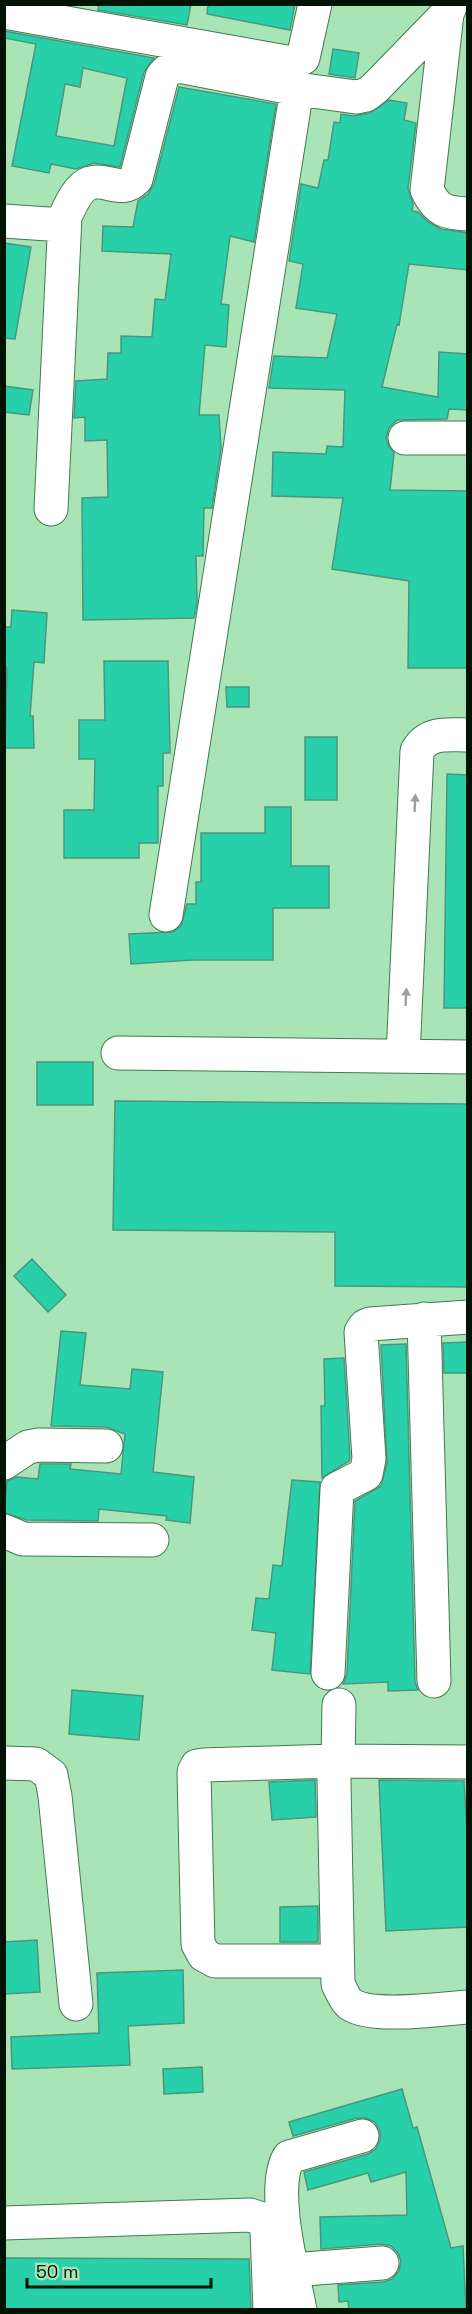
<svg xmlns="http://www.w3.org/2000/svg" width="472" height="2314" font-family="'Space Grotesk',sans-serif">
  <style>
    .building { fill: #28d0a9; stroke: #48977f; stroke-width: 1.5; fill-rule: evenodd }
    .lines { fill: none; stroke-linecap: round; stroke-linejoin: round }
    .minor-casing { stroke: #417951; stroke-width: 35 }
    .minor { stroke: #fff; stroke-width: 33 }
    .oneway { fill: #99a19b }
  </style>
  <rect width="100%" height="100%" fill="#a9e4b7"/>
  <path class="building" d="M99,4H191L187,25L98,10Z
    M208,4H295L290,30L207,14Z
    M4,31L154,58L144,72L120,167L94,163L76,169L51,164L49,173L12,166L36,44L4,38ZM83,68L127,78L114,146L56,136L65,84L80,87Z
    M333,49L359,53L355,78L329,74Z
    M179,87L276,104L254,242L230,236L221,304L229,305L226,347L205,345L199,415H219L221,448L212,508H204L203,556H196L197,603L194,618L83,620L82,498L108,497L107,440L85,441V417L74,418L76,381L107,379L108,353H121V336L152,337L155,299L165,300L171,254L102,251L103,226L133,227L138,201L148,194L154,184Z
    M389,100L407,103L404,120L416,123L408,188L413,204L412,211L418,212L428,222L441,229L468,233V270L409,264L399,325L397,324L382,387L438,397L439,352L468,354V410L449,409L447,419L397,420L389,428L386,437L389,447L394,453L390,490L468,491V668H408L409,581L332,569L343,498L272,496L273,452L326,454L327,446L343,447L345,390L269,388L274,356L327,358L337,314L296,308L303,264L289,261L301,184L318,188L324,160H328L334,122L340,123L341,114L354,116L370,113Z
    M4,243L31,247L15,339L4,338Z
    M4,386L33,390L29,415L4,412Z
    M12,610L47,613L44,663L34,662L30,716H33L34,748H5L7,668H4V627H11Z
    M104,661H168L170,753H163V786H158V843H139V858H64V810H94L95,759H79V720H105Z
    M226,687H249V707H227Z
    M305,737H337V800H305Z
    M447,774L468,775V1008H444Z
    M265,807H291V866H329V908H273V960H193L131,964L129,934L173,932L181,926L187,904H196V882H201V833H265Z
    M37,1062H93V1105H37Z
    M115,1101L468,1104V1287L335,1286V1232L113,1230Z
    M32,1259L66,1295L48,1312L14,1276Z
    M61,1331L86,1333L80,1385L130,1389L132,1369L163,1372L153,1472L194,1477L190,1523L166,1520L167,1516L99,1509L98,1521L27,1520L4,1513L7,1481L17,1477L38,1479L40,1464H71L70,1469L121,1474L125,1434L106,1427L51,1426Z
    M468,1342V1373H444L443,1343Z
    M406,1344L415,1682L418,1690L388,1691V1682L343,1684L347,1674L355,1501L381,1486L387,1463L381,1345Z
    M344,1358L350,1458L349,1461L322,1478L321,1406H325L324,1359Z
    M292,1480L320,1482L310,1674L272,1670L276,1633L252,1630L256,1598L269,1599L273,1565L282,1566Z
    M72,1690L143,1696L139,1740L69,1734Z
    M315,1780L316,1817L272,1820L269,1782Z
    M379,1780L464,1781L468,1848V1927L386,1931Z
    M318,1906V1942H280V1907Z
    M37,1940L40,1992L4,1994V1942Z
    M183,1970L184,2023L128,2026L130,2065L12,2069L11,2037L99,2033L97,1973Z
    M202,2067L203,2092L164,2094L163,2069Z
    M402,2089L413,2128L417,2127L451,2248L463,2246L466,2310H349L348,2301L339,2302L338,2285L383,2282L392,2279L399,2271L401,2261L398,2253L391,2246L381,2244L321,2249L320,2217L407,2215L406,2172L371,2182L368,2173L308,2190L304,2172L368,2154L376,2149L380,2140V2131L375,2122L366,2118H357L293,2136L289,2122Z
    M4,2258L249,2259L251,2310H4Z"/>
  <g class="lines">
    <defs>
      <path id="minor" d="M4,12L292,63L303,58L315,4
        M447,14L427,190C437,211 446,213 468,214
        M4,221L63,225
        M405,438H468
        M51,509L65,217C70,206 78,187 90,183C107,178 122,194 136,179L162,77C168,68 174,66 184,67L297,89L356,97L366,95L375,88L447,14L451,4
        M166,915L297,89
        M118,1053L468,1057
        M403,1056L417,751C428,731 448,735 468,735
        M424,1319L434,1681
        M4,1463L28,1447L39,1445L106,1446
        M4,1531L23,1539L152,1540
        M328,1673L337,1489L366,1474L369,1459L361,1332L365,1326L370,1324L468,1317
        M334,1761L203,1765L197,1766L194,1772L198,1944L204,1955L215,1961H336
        M338,1761L339,1705
        M468,1762L334,1761V1782L338,1984C341,1990 345,2000 350,2004C372,2019 440,2009 468,2007
        M4,1763L36,1764L51,1775L55,1796L76,2004
        M4,2223L250,2215L262,2219L267,2231L270,2310
        M292,2270L382,2263
        M300,2310C293,2273 270,2188 289,2157L362,2136"/>
    </defs>
    <use href="#minor" class="minor-casing"/>
    <use href="#minor" class="minor"/>
  </g>
  <defs><path id="oneway-solid" d="M-6-.8H1V-3.2L6.5 0L1 3.2V.8H-6Z" transform="scale(1.5)"/></defs>
  <g class="oneway">
    <use href="#oneway-solid" transform="translate(415 803) rotate(-87)"/>
    <use href="#oneway-solid" transform="translate(406 997) rotate(-87)"/>
  </g>
  <rect width="472" height="2314" fill="none" stroke="#001406" stroke-width="12"/>
  <path d="M27 2278v9h184v-9" fill="none" stroke="#001406" stroke-width="3"/>
  <text x="36" y="2278" font-size="18" fill="#001406" stroke="#a9e4b7" stroke-width="4.5" paint-order="stroke">50 m</text>
</svg>
